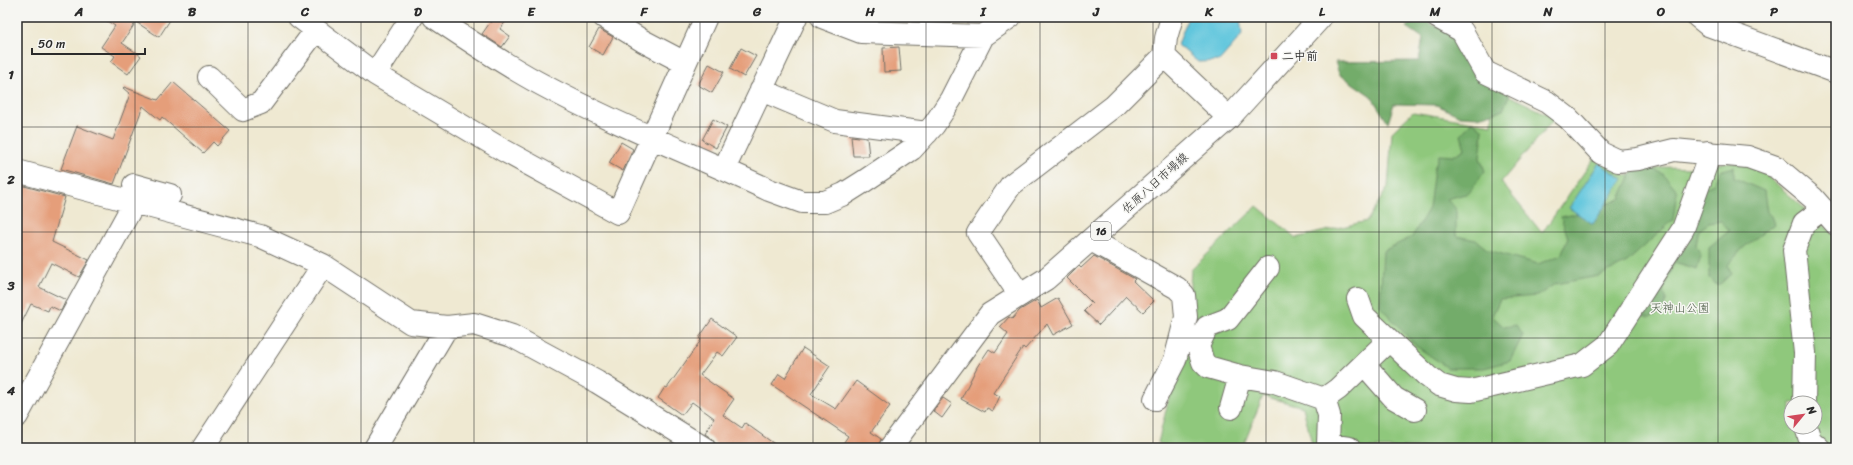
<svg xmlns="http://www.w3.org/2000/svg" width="1853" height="465" font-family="Sriracha,'Klee One',sans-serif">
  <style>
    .green { fill: #8fc87b; stroke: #5d7a53; fill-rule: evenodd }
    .forest { fill: #73ac6b; stroke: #4f6c4b }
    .water { fill: #60c6dd; stroke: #467884 }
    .building { fill: #e59e7a }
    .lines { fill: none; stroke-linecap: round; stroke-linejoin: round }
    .minor-casing { stroke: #706e65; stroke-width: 24 }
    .major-casing { stroke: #706e65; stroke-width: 24 }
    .minor { stroke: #fff; stroke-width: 22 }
    .major { stroke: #fff; stroke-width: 22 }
    .grid { fill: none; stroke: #2b2b2b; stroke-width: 1; stroke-opacity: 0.55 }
    .poi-dot { fill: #d1495b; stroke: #f6f6f2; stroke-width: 1.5 }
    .labels { text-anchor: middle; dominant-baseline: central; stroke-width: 3; stroke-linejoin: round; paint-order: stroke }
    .shield { fill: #f6f6f2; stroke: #686867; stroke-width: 1 }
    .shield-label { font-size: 11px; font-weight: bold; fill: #2b2b2b }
    .poi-label { font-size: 12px; font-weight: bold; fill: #2b2b2b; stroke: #f6f6f2; text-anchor: start }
    .street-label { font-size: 12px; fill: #2b2b2b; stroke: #f6f6f2 }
    .park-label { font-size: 12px; fill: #495a43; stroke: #f6f6f2 }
    .neatline { fill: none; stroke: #2b2b2b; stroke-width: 1.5 }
    .grid-label { font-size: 13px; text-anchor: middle; font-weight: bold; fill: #2b2b2b }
  </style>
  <rect width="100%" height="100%" fill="#f6f6f2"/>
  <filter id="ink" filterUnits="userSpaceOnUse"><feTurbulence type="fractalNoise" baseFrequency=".025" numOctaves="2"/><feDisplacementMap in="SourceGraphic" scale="8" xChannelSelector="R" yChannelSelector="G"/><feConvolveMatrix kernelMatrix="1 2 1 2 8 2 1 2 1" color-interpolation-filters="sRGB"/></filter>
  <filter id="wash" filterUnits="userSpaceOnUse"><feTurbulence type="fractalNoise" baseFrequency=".012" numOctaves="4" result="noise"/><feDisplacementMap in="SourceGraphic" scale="16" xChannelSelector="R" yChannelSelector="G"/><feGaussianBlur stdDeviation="0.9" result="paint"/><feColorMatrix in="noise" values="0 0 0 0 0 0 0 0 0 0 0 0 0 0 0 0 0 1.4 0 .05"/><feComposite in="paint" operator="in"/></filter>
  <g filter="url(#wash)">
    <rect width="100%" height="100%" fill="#efe9d2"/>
    <path class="green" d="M1494,88L1555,118L1501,182L1542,233L1594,158L1626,176L1662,167L1693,168L1727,162L1756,166L1836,236V448H1313L1303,407L1263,396L1242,448H1174L1158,443L1188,318L1191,270L1257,206L1296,238L1367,221L1388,187L1392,132L1413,112L1492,125ZM1791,403H1815V427H1791Z"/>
    <path class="forest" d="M1418,17L1432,25L1448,28L1510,93L1503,110L1478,117L1460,116L1437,105L1394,104L1388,123L1371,96L1339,74L1335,62L1419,61L1423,38L1407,27Z
      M1472,121L1483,130L1480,158L1485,171L1469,193L1447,199L1456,209V236L1476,240L1488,250L1538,264L1561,255L1568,238L1561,217L1591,211L1620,199L1634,168L1645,165L1663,174L1677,190L1673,220L1627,262L1599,276L1555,284L1537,296L1500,299L1492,316L1504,327L1516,325L1523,335L1510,361L1484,368H1448L1416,346L1380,306L1383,251L1412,237L1429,208L1434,169L1439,155L1453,156L1465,149L1461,135Z
      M1734,167V178L1764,191L1767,212L1771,216L1774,224L1743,248L1728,265L1731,274L1718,286L1709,278V247L1729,231L1721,221L1709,223L1699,230L1696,245L1701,255L1697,269L1674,262L1663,291L1667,300L1661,313L1649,317L1639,314L1701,190L1713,184L1720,171Z"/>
    <path class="water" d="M1188,17H1240L1242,35L1219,61L1198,62L1178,45Z
      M1599,163L1623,179L1593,224L1569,208Z"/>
    <g id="blocks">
      <path class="building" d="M101,17H172L159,37L136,22L122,43L141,56L128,74L111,62L115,56L101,47L115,26Z
        M494,17H509L500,29L510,36L502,47L482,34Z
        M599,29L613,37L603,55L589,47Z
        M899,47L901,71L884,72L883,48Z
        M741,48L756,56L744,77L730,69Z
        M709,64L724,72L712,93L698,85Z
        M173,82L230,131L217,146L213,142L203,153L162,117L160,120L143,106L114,184L61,169L77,126L113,140L130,94L123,88L124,87L158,100Z
        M713,119L727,127L716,148L702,140Z
        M851,136L867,138L869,156H853Z
        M621,142L633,149L623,171L609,163Z
        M17,184L65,197L52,242L89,260L79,277L51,263L39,287L66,300L61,311L50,306L48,311L31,304L17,332Z
        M1094,256L1133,278L1135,279L1133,281L1154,301L1143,312L1126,296L1099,325L1084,311L1092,303L1067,278L1079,266L1081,268Z
        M1058,298L1073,324L1053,335L1047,324L1025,349L1023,347L993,393L1000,396L993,411L987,408L985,412L961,399L977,367L989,349L995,353L1008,334L1000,327L1009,317L1012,319L1020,310L1037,300L1041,308Z
        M712,319L737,337L723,356L717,352L700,375L734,399L723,415L742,428L745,423L780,448H719L711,438L705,434L714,418L692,402L682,415L658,398L665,387L667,388L701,340L699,338Z
        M803,348L830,366L811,394L836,409L856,381L890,406L871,432L881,439L878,448H840L848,436L772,385L779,374L785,378Z
        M943,398L952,404L942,418L933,411Z"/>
    </g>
  </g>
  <g filter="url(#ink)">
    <use href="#blocks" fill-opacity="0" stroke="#706e65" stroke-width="1"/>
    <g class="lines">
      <defs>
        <path id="minor" d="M299,17L375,74L503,150L618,213L706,17
          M434,17C468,40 502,63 537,82C612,123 692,154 769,190L802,202H825L844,194L863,182L912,149L934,125L951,99L983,36L1010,17
          M604,17L643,41L685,63
          M822,17L861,32L983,36
          M1437,17L1462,31L1485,72L1547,102L1568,118L1601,153L1618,161L1638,159L1674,150L1748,157L1776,167L1813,198L1836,224
          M1698,17L1708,25L1836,72
          M1164,56L1229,118
          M375,74L412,17
          M209,77L243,110L261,103L316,30
          M761,90L835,121L927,133
          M724,169L796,17
          M17,171L260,236L323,265L411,323L447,327L474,324L512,336L597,382L704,448
          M134,185L170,195
          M1091,240L1177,288L1184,295L1186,317L1175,360L1155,399
          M1268,268L1228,319L1207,327L1198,346L1203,362L1208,367L1240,376L1275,382L1324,399
          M1020,295L978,233L1011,185L1114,106L1164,56L1166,38L1172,17
          M1358,299L1364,316L1427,376L1439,385L1456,390L1471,391L1582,365L1608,345L1683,229L1706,165L1708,152
          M1364,364L1394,398L1415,410
          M1324,399L1338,389L1389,340
          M1324,399L1329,415L1328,445L1329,448
          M1804,403L1805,353L1794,250L1804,223L1823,209
          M1231,408L1240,376
          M17,416L134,203
          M1806,427L1810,440L1819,448
          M1328,445L1349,448
          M203,448L323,265
          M375,448L447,327"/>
        <path id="major" d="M890,448L990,314L1046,279L1229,118L1321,17"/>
      </defs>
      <use href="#minor" class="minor-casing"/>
      <use href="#major" class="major-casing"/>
      <use href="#minor" class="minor"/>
      <use href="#major" class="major"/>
    </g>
  </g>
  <path class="grid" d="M135,17V448M248,17V448M361,17V448M474,17V448M587,17V448M700,17V448M813,17V448M926,17V448M1040,17V448M1153,17V448M1266,17V448M1379,17V448M1492,17V448M1605,17V448M1718,17V448M17,127H1836M17,232H1836M17,338H1836"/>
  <rect class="poi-dot" x="1270" y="52" width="8" height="8" rx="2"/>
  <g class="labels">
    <rect class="shield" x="1091" y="222" width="20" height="18" rx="3"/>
    <g class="shield-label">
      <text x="1101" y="231">16</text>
    </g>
    <g class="poi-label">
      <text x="1282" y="56">二中前</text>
    </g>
    <g class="street-label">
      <text transform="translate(1155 183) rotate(-42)">佐原八日市場線</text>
    </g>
    <g class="park-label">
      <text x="1680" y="308">天神山公園</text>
    </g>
  </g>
  <rect width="1853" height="465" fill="none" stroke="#f6f6f2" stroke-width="44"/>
  <g transform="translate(1803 415) rotate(61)"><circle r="19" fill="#f6f6f2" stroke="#a5a5a2"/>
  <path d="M0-3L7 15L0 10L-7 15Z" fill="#d1495b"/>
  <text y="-6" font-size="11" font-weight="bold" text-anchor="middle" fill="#2b2b2b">N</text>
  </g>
  <path d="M32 48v6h113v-6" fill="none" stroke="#2b2b2b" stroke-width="2"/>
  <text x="38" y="48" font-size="12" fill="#2b2b2b" stroke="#f6f6f2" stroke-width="3" paint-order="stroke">50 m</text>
  <rect x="22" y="22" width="1809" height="421" class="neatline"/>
  <g class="grid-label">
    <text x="79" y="16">A</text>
    <text x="192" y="16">B</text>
    <text x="305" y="16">C</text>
    <text x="418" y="16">D</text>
    <text x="531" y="16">E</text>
    <text x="644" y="16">F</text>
    <text x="757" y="16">G</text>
    <text x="870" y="16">H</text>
    <text x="983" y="16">I</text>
    <text x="1096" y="16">J</text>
    <text x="1209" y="16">K</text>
    <text x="1322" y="16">L</text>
    <text x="1435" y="16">M</text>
    <text x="1548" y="16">N</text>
    <text x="1661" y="16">O</text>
    <text x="1774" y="16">P</text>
    <text x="11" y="79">1</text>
    <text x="11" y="184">2</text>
    <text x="11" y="290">3</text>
    <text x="11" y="395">4</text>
  </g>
</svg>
